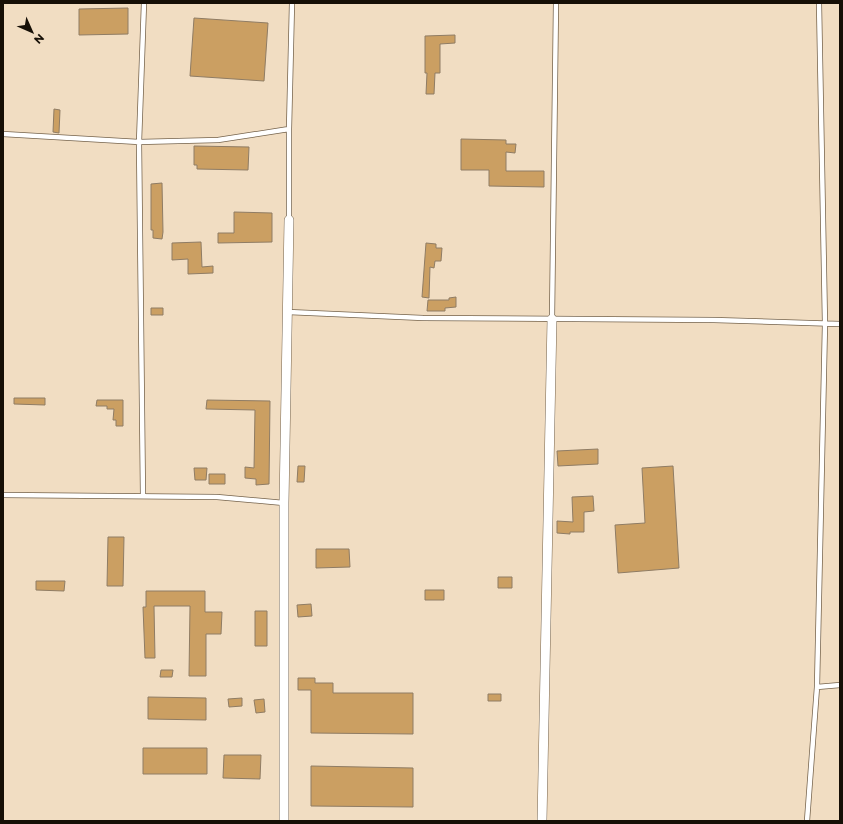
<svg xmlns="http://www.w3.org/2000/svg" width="843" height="824" font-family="Montserrat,sans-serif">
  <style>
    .building { fill: #cb9f62; stroke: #8f7c64 }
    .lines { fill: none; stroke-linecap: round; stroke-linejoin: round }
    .lane-casing { stroke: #75634c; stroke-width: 6 }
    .street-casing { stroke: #75634c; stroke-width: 10 }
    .lane { stroke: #fff; stroke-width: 4.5 }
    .street { stroke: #fff; stroke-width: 9 }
  </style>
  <rect width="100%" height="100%" fill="#f1ddc2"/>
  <path class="building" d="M128,8V34L79,35V9Z
    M194,18L268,23L264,81L190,76Z
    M455,35V43L440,44V73H435L434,94H426L427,73H425V36Z
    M54,109L60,110L59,133L53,132Z
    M461,139L506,140V144H516L515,153L506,152V171H544V187L489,186V170H461Z
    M194,146L249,147L248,170L197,169V165H194Z
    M162,183L163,232L162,239L153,238V230H151V184Z
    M234,212L272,213V242L218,243V233H234Z
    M201,242L202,267L213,266V273L188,274V259L172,260V243Z
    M426,243L436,244V248H442L441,261H435L434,268L430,267L429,298L422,297Z
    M456,297V307L445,308V311H427L428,300H449V298Z
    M151,308H163V315H151Z
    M14,398H45V405L14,404Z
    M97,400H123V426H116V420H113L114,409H107V406H96Z
    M207,400L270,401L269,484L256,485V479L245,478V467L254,468L255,410L206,409Z
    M598,449V464L558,466L557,451Z
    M298,466H305L304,482H297Z
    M673,466L679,568L618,573L615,525L645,523L642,468Z
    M194,468H207L206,480H195Z
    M209,474H225V484H209Z
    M593,496L594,511L584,512V532H570V534L557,533V521L573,522L572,497Z
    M108,537H124L123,586H107Z
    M316,549H349L350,567L316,568Z
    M498,577H512V588H498Z
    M36,581H65L64,591L36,590Z
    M425,590H444V600H425Z
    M146,591H205V612H222L221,634H206V676H189L190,606H154L155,658H145L143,607H146Z
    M311,604L312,616L298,617L297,605Z
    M255,611H267V646H255Z
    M161,670H173L172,677H160Z
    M298,678H315V683H333V693H413V734L311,733V690H298Z
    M488,694H501V701H488Z
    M148,697L206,698V720L148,719Z
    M242,698V706L229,707L228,699Z
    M264,699L265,712L256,713L254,700Z
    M143,748H207V774H143Z
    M224,755H261L260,779L223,778Z
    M311,766L413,768V807L311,806Z"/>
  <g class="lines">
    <defs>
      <path id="lane" d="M3,134L139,142L218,140L289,129
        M289,220V129L292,3
        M288,312L423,318L714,320L840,324
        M552,319L556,3
        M3,495L217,497L284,503
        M143,496L139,142L144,3
        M817,687L840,685
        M807,821L817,687L825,324L819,3"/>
      <path id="street" d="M284,821V503L289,220
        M542,821L552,319"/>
    </defs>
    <use href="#lane" class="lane-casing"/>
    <use href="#street" class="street-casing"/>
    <use href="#lane" class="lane"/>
    <use href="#street" class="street"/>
  </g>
  <rect width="843" height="824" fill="none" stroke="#160f06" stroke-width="8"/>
  <g transform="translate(32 32) rotate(135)" stroke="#f1ddc2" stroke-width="3" paint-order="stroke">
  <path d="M0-3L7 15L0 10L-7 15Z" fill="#160f06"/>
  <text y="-6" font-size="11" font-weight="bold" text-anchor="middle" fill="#160f06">N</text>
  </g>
</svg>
